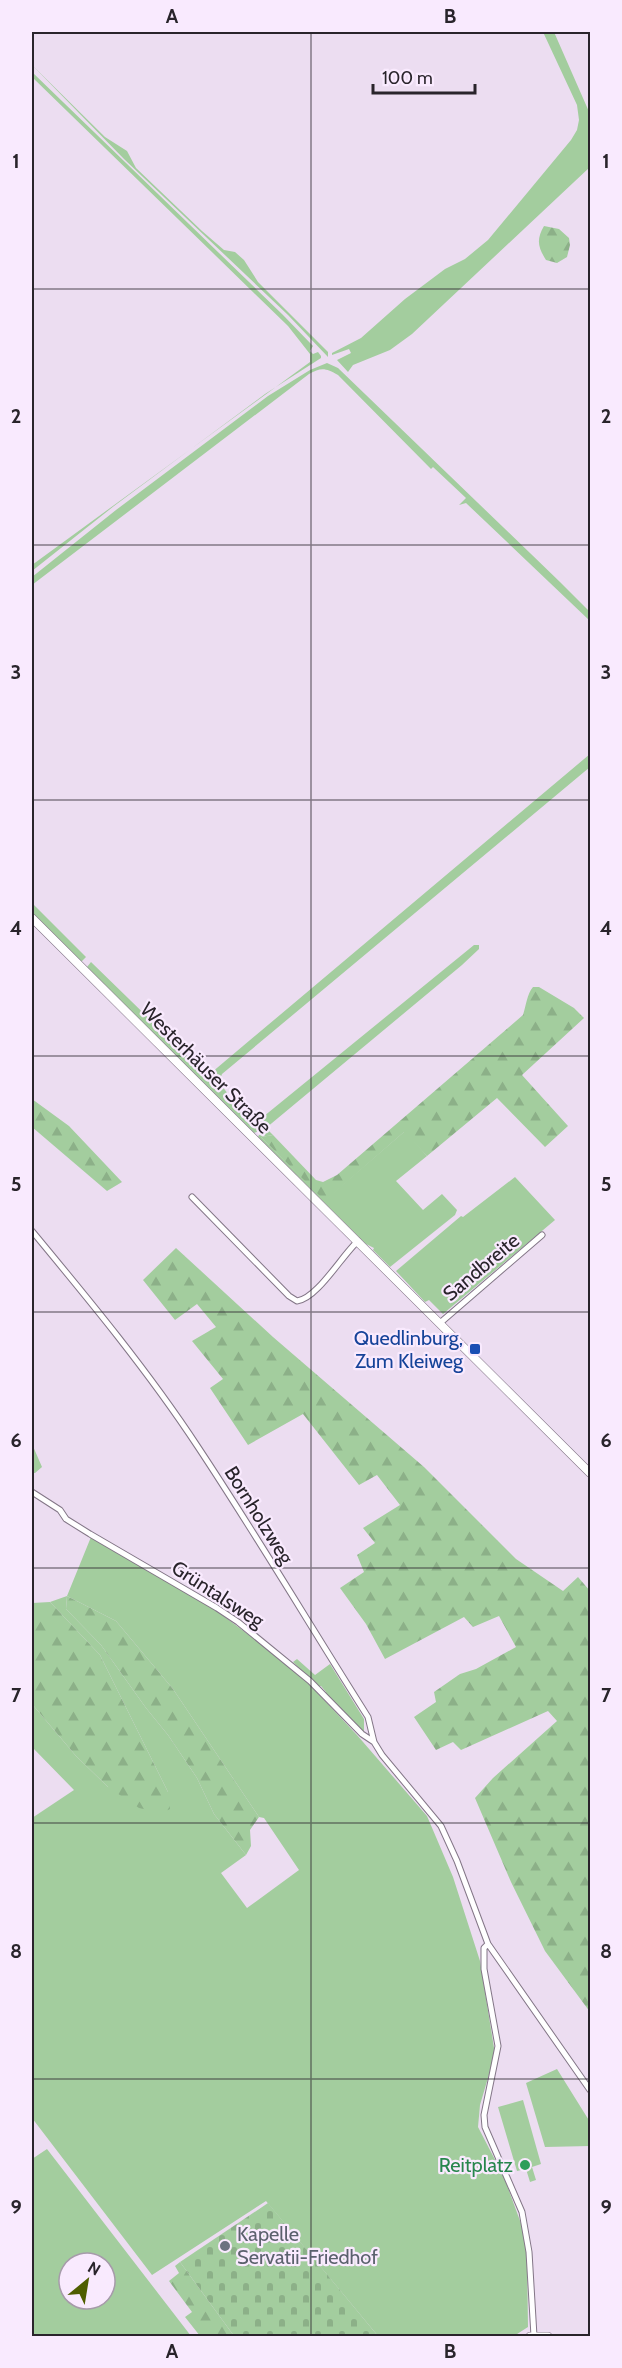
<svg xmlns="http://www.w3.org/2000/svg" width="622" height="2368" font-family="Cabin,sans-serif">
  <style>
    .green { fill: #a3cd9e; fill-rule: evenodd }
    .forest { fill: url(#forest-firs) }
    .cemetery { fill: url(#cemetery-stones) }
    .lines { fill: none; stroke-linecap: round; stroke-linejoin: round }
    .minor-casing { stroke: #837687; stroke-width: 7 }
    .tertiary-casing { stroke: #837687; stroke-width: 8 }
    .secondary-casing { stroke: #837687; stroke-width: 9 }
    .minor { stroke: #fff; stroke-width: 5 }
    .tertiary { stroke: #fff; stroke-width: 7 }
    .secondary { stroke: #fff; stroke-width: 8 }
    .grid { fill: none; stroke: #29242b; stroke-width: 1.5; stroke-opacity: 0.55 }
    .transit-dot { fill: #1a4fb4; stroke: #f9eafe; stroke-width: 2 }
    .leisure-dot { fill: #2e9e5b; stroke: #f9eafe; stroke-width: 2 }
    .worship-dot { fill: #6b7280; stroke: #f9eafe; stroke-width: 2 }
    .labels { text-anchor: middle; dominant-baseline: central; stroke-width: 4.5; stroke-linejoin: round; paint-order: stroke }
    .street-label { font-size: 20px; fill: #29242b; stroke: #f9eafe }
    .transit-label { font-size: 20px; fill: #164399; stroke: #f9eafe; text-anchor: end }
    .leisure-label { font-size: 20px; fill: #27864d; stroke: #f9eafe; text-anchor: end }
    .worship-label { font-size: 20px; fill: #5b616d; stroke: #f9eafe; text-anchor: start }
    .neatline { fill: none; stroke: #29242b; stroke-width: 2 }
    .grid-label { font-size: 20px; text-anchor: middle; font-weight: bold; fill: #29242b }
  </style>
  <defs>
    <pattern id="forest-firs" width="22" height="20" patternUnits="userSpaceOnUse" patternTransform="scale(1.5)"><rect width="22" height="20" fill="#a3cd9e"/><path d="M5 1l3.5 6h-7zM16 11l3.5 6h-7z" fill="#8cb088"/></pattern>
    <pattern id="cemetery-stones" width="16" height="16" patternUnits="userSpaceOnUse" patternTransform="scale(1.5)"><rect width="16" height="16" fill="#a3cd9e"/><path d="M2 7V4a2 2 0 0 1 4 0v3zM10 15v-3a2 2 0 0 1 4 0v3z" fill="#8cb088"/></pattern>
  </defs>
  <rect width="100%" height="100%" fill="#ecddf1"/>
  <path class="green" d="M543,32H554L590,114V167L412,334L390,350L353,365L348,372L337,360L351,353L349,349L332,355V353L361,338L405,299L445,269L465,259L488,240L571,140L577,130L579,120L577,105Z
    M32,65L105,137L127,151L136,168L202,231L224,250L235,252L244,260L258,282L328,352V357L288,315L124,159Z
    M32,72L282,314L313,346L310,351L313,354L318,352L321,356V358L265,394L114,506L32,571V565L310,362V354L288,326L32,77Z
    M327,363L338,368L560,582L590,612V621L466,503L459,505L466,498L433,467L431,469L338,375C326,368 321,367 309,374L32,585V577L116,510L268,396L310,370Z
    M590,754V767L222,1074L219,1082L231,1098L258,1121L474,945H479V949L462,965L266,1128L273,1135L261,1137L325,1200L405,1131L427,1156L396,1181L423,1210L442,1194L457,1210L455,1215L390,1267L373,1250L374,1248L366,1244L258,1137L260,1133L259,1131L254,1133L87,967L91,962L204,1072L211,1073Z
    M32,903L86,957L81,962L32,913Z
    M515,1177L555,1220L443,1314L429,1300L425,1302L396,1271L461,1216L463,1217Z
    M91,1537L214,1609L289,1665L312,1687L357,1735L427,1816L453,1877L480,1961L495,2054L480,2105L478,2127L504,2177L523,2229L527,2255L528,2327L514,2336H378L266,2201L152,2275L32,2118V1818L74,1790L32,1747V1704L76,1756L108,1787L168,1792L100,1655L50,1602L67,1596ZM67,1596L116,1621L173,1689L259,1817L264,1818L299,1870L247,1908L221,1873L246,1855L214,1814L197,1778L168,1735L146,1708L101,1645L66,1609Z
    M297,1659L315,1675L330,1664L364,1719V1731L362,1732L325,1693L326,1692L321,1686L318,1687L293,1662Z
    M557,2069L590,2122V2146L545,2147L526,2083Z
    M523,2100L541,2164L532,2167L536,2180L530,2182L526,2169L517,2171L498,2107Z
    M47,2149L191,2336H32V2159ZM69,2263H105V2299H69Z"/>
  <path class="forest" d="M544,226L559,229L569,238L570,245L567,257L557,263L546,260C538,247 536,240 544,226Z
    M533,987H539L574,1008L584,1018L522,1075L568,1126L545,1147L497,1098L427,1156L404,1132L325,1201L261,1137L273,1135L316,1180L323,1182L337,1175L523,1015C526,1006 527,994 533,987Z
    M32,1099L69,1126L122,1182L107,1191L32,1127Z
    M176,1248L273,1337L424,1467L516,1559L563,1591L578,1577L590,1591V2012L545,1951L511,1882L475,1798L493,1778L557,1721L548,1711L461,1750L453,1742L436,1750L414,1717L436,1702L434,1692L460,1674L476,1669L516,1647L499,1616L473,1627L464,1617L385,1659L366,1624L340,1588L364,1572L357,1555L375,1543L363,1528L400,1505L377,1475L359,1485L303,1414L248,1445L210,1388L223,1379L192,1341L216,1327L197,1304L175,1320L143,1280Z
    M32,1444L42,1467L35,1473H32Z
    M67,1596L116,1621L173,1689L259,1817L250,1830L251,1846L246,1855L214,1814L197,1778L168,1735L146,1708L101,1645L66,1609Z
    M50,1602L100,1655L168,1792L170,1809L162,1813L139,1808L108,1787L76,1756L32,1704V1603Z
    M180,2262L234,2336H200L185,2317L192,2312L169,2281L179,2273L175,2266Z"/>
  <path class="cemetery" d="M268,2203L378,2336H234L180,2262Z"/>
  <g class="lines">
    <defs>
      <path id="minor" d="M192,1197L289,1296L297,1301C317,1299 343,1254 358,1241
        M32,1231C90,1301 148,1371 198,1447C257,1536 311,1627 368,1717L374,1742L382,1755L441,1826L457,1861L488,1944L590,2090
        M440,1323L542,1235
        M32,1492L60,1510L66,1519L90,1534L217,1608L238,1622L310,1681L362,1734L374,1742
        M488,1944L484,1948V1969L498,2046L484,2115L485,2127L522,2212L529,2252L534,2336"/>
      <path id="tertiary" d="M530,2336H548"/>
      <path id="secondary" d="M32,918L590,1473"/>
    </defs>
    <use href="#minor" class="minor-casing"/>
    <use href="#tertiary" class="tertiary-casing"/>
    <use href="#secondary" class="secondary-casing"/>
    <use href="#minor" class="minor"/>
    <use href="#tertiary" class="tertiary"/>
    <use href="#secondary" class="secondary"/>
  </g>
  <path class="grid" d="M311,32V2336M32,289H590M32,545H590M32,800H590M32,1056H590M32,1312H590M32,1568H590M32,1823H590M32,2079H590"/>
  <rect class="transit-dot" x="469" y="1343" width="12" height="12" rx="3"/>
  <circle class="leisure-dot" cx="525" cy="2165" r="6"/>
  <circle class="worship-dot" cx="225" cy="2246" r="6"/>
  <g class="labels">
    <g class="street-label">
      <text transform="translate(206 1068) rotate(45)">Westerhäuser Straße</text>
      <text transform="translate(481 1267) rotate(-40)">Sandbreite</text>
      <text transform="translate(259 1515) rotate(58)">Bornholzweg</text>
      <text transform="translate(218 1594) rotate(33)">Grüntalsweg</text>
    </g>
    <g class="transit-label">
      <text x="463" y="1338">Quedlinburg,<tspan x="463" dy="23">Zum Kleiweg</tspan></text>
    </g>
    <g class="leisure-label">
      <text x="513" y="2165">Reitplatz</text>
    </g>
    <g class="worship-label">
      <text x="237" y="2234">Kapelle<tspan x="237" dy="23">Servatii-Friedhof</tspan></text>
    </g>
  </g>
  <rect width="622" height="2368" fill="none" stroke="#f9eafe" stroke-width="66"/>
  <g transform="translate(87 2281) rotate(30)"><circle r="28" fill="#f9eafe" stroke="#a69baa" stroke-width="1.5"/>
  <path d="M0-4.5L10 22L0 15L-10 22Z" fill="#4f5e00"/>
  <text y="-9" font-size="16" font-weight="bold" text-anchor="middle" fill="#29242b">N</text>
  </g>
  <path d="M373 84v9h102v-9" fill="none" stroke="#29242b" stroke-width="3"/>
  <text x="382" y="84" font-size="18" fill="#29242b" stroke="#f9eafe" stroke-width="4.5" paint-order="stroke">100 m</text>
  <rect x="33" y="33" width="556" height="2302" class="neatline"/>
  <g class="grid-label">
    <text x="172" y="23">A</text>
    <text x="450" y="23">B</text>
    <text x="16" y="168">1</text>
    <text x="606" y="168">1</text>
    <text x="16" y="423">2</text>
    <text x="606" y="423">2</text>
    <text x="16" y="679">3</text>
    <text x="606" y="679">3</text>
    <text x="16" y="935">4</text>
    <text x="606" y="935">4</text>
    <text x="16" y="1191">5</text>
    <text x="606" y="1191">5</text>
    <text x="16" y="1447">6</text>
    <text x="606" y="1447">6</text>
    <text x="16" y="1702">7</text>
    <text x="606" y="1702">7</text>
    <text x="16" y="1958">8</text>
    <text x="606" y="1958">8</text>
    <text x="16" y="2214">9</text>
    <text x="606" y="2214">9</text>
    <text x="172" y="2358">A</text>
    <text x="450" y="2358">B</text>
  </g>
</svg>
